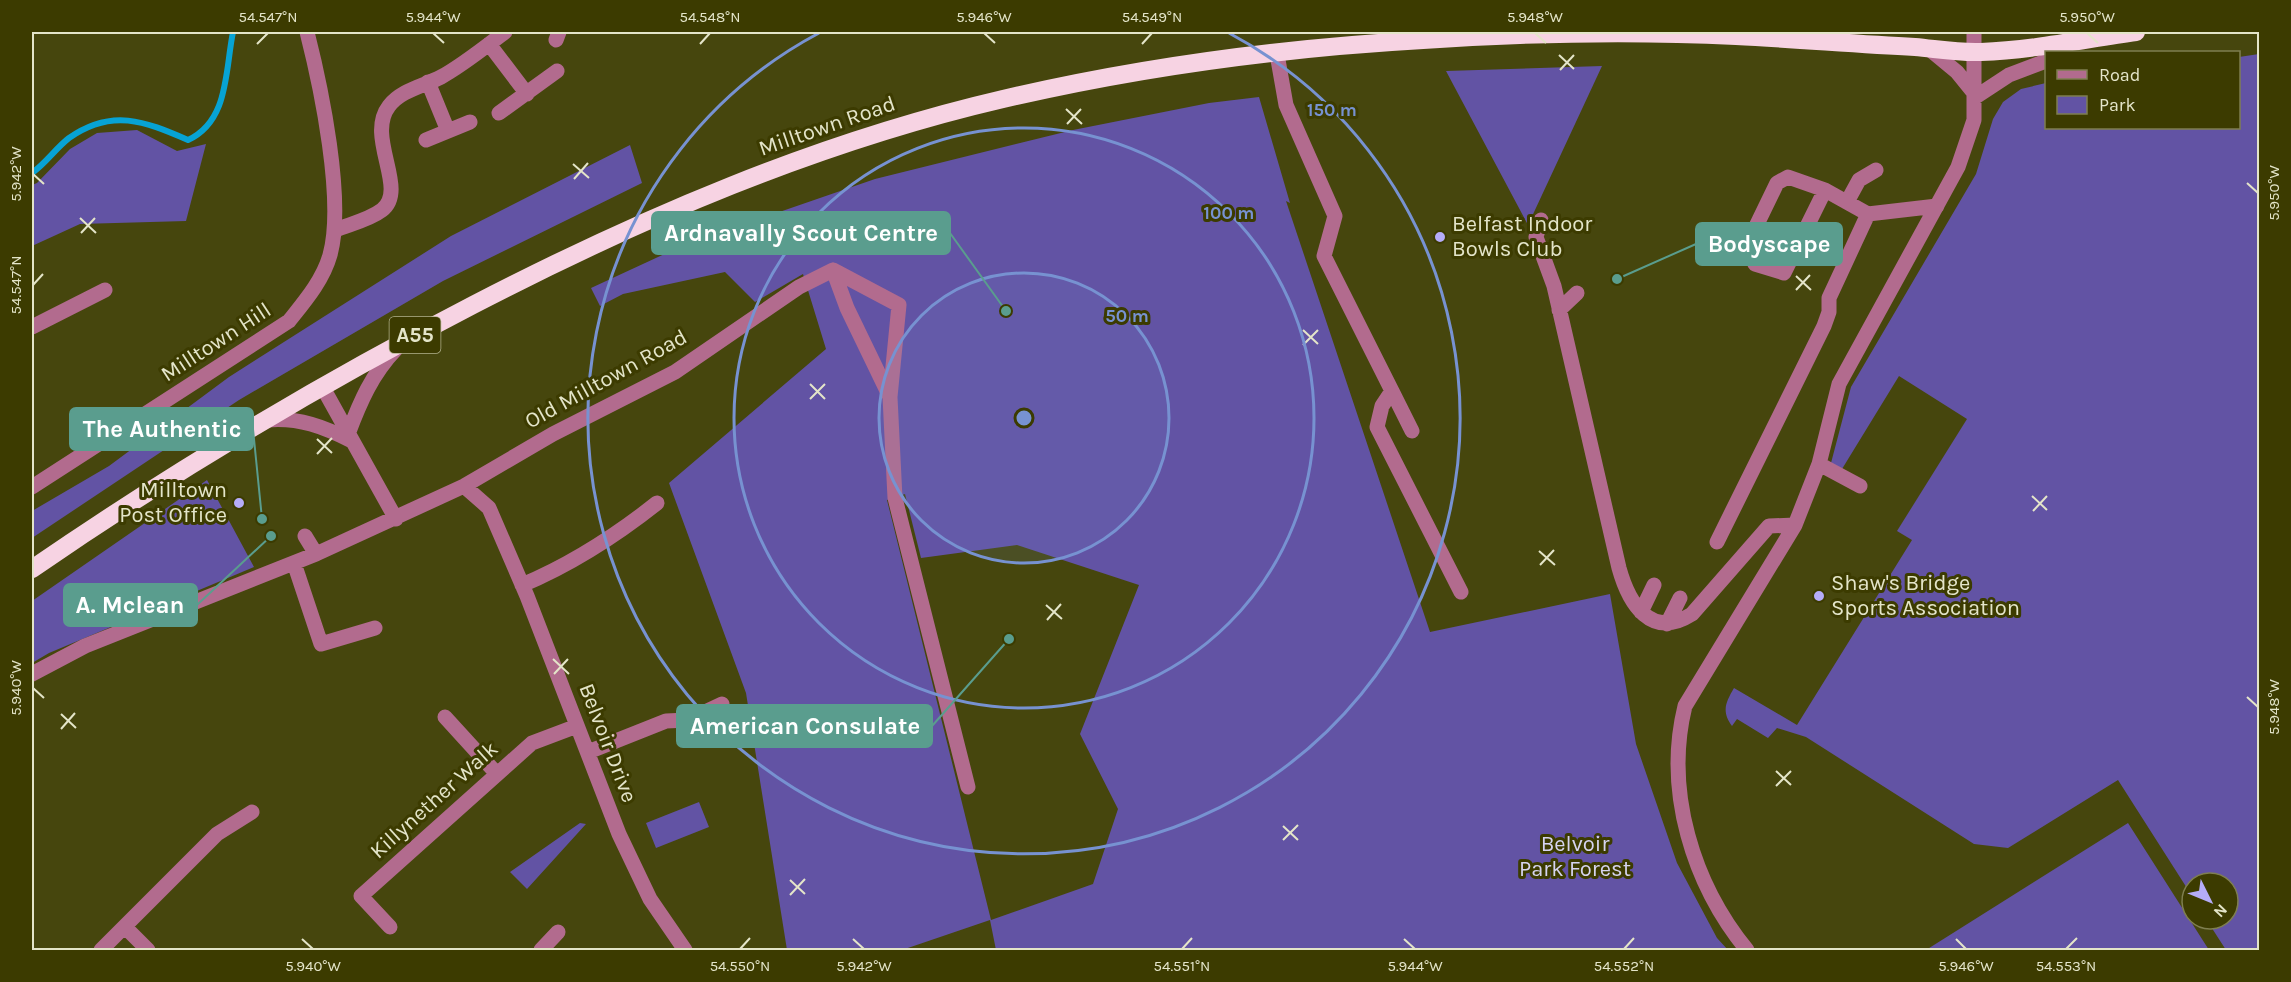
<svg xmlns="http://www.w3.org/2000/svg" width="2291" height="982" font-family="Karla,sans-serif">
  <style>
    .green { fill: #6253a4; fill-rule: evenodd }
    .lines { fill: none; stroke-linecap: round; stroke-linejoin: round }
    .stream { stroke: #07a3d4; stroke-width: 6 }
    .minor { stroke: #b26b8e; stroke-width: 15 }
    .highway { stroke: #f7d3e3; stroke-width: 18 }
    .ticks { fill: none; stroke: #e4e5c9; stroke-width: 2 }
    .ring { fill: none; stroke: #7792d1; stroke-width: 3 }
    .poi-dot { fill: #b5acf8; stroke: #3c3b00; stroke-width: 2 }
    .labels { text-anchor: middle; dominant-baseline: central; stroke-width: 6; stroke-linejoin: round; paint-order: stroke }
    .shield { fill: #3c3b00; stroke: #b2b28d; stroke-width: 1.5 }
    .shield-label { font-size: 21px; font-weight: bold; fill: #e4e5c9 }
    .street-label { font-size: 22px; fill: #e4e5c9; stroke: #3c3b00 }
    .poi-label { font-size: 22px; fill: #e4e5c9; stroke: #3c3b00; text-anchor: start }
    .park-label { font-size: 22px; fill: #d6d4f0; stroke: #3c3b00 }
    .centre { fill: #7792d1; stroke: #3c3b00; stroke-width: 3 }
    .ring-label { font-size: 18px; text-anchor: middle; font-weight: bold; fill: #7792d1; stroke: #3c3b00; stroke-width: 6; stroke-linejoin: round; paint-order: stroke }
    .leader { fill: none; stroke: #5a9d8e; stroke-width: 2 }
    .callout-dot { fill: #5a9d8e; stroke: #3c3b00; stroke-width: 2 }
    .callout { fill: #5a9d8e; stroke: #5a9d8e; stroke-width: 2 }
    .callout-label { font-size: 24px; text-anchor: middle; font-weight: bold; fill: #fff }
    .neatline { fill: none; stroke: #e4e5c9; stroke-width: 2 }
    .ticks-label { font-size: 15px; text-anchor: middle; fill: #e4e5c9 }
  </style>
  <rect width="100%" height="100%" fill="#46460d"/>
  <path class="green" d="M2259,54V950H2226L2206,919H2228V883H2192V896L2118,780L2008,848L1974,844L1806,737L1777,728L1768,738L1737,719L1732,726C1721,711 1726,702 1734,688L1797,725L1912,540L1897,531L1967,419L1899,376L1842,469L1831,463L1851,387L1976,174L1993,119L2003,102L2021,89L2046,83V128H2238L2239,57Z
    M1602,66L1528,225L1446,71Z
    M1259,97L1290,203L1286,201L1430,632L1610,594L1636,744L1677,863L1717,938L1728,950H996L990,920L902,950H787L746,693L669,483L826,349L803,274L755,302L725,272L623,294L600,306L591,288L684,245L875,179L1073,130L1209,103ZM905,494L921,558L1017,545L1139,585L1080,734L1118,809L1093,884L991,920L887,500Z
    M137,130L177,151L206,144L186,221L80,224L32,246V185L37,183L70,149L97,133Z
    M630,145L642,183L443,281L239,400L32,538V511L109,466L229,377L451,236Z
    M207,480L254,567L49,653L32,663V601Z
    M699,802L709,827L656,848L646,823Z
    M580,823L586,824L527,889L510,872Z
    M2128,823L2209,950H1926Z"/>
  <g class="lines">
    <path class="stream" d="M32,173C46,163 56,148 69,138C112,108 144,121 188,140C229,121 225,71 233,32"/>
    <path class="minor" d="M556,40L559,32
      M489,44L527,94
      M1928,48L1957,72L1974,93
      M1277,54L1286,105L1335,216L1324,256L1392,391L1382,406L1377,427L1461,592
      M428,82L448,131
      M1974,98L2009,75L2046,61
      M499,113L557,71
      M426,140L470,122
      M1825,190L1784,273L1755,264L1746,247L1777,183L1788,177L1825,190L1868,214L1937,206
      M1847,202L1859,180L1876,170
      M1541,220L1536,237L1554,286L1619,568C1629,604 1651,640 1692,614L1769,526L1795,525
      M335,230C350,224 369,220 382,210C409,189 365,137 389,106C401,90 424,86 441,77C463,65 485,47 505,32
      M833,270L899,305L890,397L847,308Z
      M1559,310L1577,293
      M32,327L105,290
      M322,386L396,519
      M1392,391L1412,431
      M890,397L895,498L968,787
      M267,420C299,417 324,427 352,441
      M348,434C360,402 372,374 396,349
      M1819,464L1860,486
      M464,486L489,508L527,596L619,834L650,899L685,950
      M32,487L289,321C305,301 323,280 330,255C345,201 321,87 307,32
      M305,536L316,554
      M1717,542L1824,326L1829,312V298L1868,214
      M294,563L321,644L375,628
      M522,585C572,564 614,537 657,503
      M1641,612L1654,585
      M1667,624L1680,598
      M32,674L85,646L316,554L464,486L553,434L675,372L799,287L833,270
      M445,717L497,774
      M588,752L666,721L688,720L722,704
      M125,927L148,950
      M390,927L361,896L532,743L577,726
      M101,950L217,834L252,812
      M541,950L558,932
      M1747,950C1693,884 1664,791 1685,706L1795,525L1819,464L1839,384L1958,167L1974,120V32"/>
    <path class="highway" d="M32,569C173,472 320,384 473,305C641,218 818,142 1003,99C1140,67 1283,48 1423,40C1527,33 1632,31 1736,36C1796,39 1855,44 1915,47C1937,49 1959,53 1981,52C2033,50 2085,39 2136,32"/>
  </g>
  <path class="ticks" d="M433,33L444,43M984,33L995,43M1535,33L1546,43M2087,33L2098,43M257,44L268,33M700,44L710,33M1142,44L1152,33M1559,55L1574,69M1560,70L1574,55M1066,109L1082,124M1067,124L1081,109M573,164L589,178M33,174L44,184M574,179L588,163M2247,183L2258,193M80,218L96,233M81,233L95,218M1796,276L1811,290M33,285L43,274M1796,290L1810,275M1303,330L1318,344M1303,345L1318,330M810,384L825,399M810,399L825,384M317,439L332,453M317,454L332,438M2032,496L2047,510M2033,511L2047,496M1539,551L1555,565M1540,565L1554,550M1046,605L1062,619M1047,620L1061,604M553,659L569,674M554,674L568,659M33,688L44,698M2247,697L2258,707M61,714L76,728M61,729L75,713M1776,771L1791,785M1776,786L1791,771M1283,826L1298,840M1283,840L1298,825M790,880L805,894M790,895L805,879M302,939L313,949M853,939L864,949M1404,939L1415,949M1956,939L1966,949M740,949L750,938M1182,949L1192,938M1624,949L1634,938M2066,949L2077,938"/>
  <circle cx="1024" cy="418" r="145" fill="#7792d1" fill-opacity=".12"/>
  <g class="ring">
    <circle cx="1024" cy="418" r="145"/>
    <circle cx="1024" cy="418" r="290"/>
    <path d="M1229 33A436 436 0 1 1 819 33"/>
  </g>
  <g class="poi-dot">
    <circle cx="1440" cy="237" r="6"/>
    <circle cx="239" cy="503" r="6"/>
    <circle cx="1819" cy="596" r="6"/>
  </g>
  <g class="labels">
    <rect class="shield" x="389.5" y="317" width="51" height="36" rx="4.5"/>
    <g class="shield-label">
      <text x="415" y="335">A55</text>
    </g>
    <g class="street-label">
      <text transform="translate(827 126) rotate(-19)">Milltown Road</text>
      <text transform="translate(216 342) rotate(-33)">Milltown Hill</text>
      <text transform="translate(606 379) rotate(-29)">Old Milltown Road</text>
      <text transform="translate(608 743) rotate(69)">Belvoir Drive</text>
      <text transform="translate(434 800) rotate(-42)">Killynether Walk</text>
    </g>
    <g class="poi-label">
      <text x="1452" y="224">Belfast Indoor<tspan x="1452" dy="25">Bowls Club</tspan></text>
      <text x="227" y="490" text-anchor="end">Milltown<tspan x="227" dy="25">Post Office</tspan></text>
      <text x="1831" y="583">Shaw's Bridge<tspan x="1831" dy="25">Sports Association</tspan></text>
    </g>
    <g class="park-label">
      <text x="1575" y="844">Belvoir<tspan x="1575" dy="25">Park Forest</tspan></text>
    </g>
  </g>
  <circle cx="1024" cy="418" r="9" class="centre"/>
  <g class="ring-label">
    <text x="1332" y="116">150 m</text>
    <text x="1229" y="219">100 m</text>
    <text x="1127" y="322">50 m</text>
  </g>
  <path class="leader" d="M1006 311L950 233M1617 279L1696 244M262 519L253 429M271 536L197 605M1009 639L932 726"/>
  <g class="callout-dot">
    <circle cx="1006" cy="311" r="6"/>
    <circle cx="1617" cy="279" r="6"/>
    <circle cx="262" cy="519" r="6"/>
    <circle cx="271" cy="536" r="6"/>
    <circle cx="1009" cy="639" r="6"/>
  </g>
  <g class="callout">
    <rect x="652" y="212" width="298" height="42" rx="6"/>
    <rect x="1696" y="223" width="146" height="42" rx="6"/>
    <rect x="70" y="408" width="183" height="42" rx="6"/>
    <rect x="64" y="584" width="133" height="42" rx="6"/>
    <rect x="677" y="705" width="255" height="42" rx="6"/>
  </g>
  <g class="callout-label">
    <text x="801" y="241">Ardnavally Scout Centre</text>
    <text x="1769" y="252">Bodyscape</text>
    <text x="162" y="437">The Authentic</text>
    <text x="130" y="613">A. Mclean</text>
    <text x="805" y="734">American Consulate</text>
  </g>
  <rect width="2291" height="982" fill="none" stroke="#3c3b00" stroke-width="66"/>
  <rect x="2045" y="51" width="195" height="78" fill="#3c3b00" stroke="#7f7f50" stroke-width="1.5"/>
  <rect x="2057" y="70" width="30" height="9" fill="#b26b8e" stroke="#7f7f50" stroke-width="1.5"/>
  <text x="2099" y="81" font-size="18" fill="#e4e5c9">Road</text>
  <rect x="2057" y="96" width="30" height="18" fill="#6253a4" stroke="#7f7f50" stroke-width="1.5"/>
  <text x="2099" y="111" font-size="18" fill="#e4e5c9">Park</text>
  <g transform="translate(2210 901) rotate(133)"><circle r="28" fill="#3c3b00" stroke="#7f7f50" stroke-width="1.5"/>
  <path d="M0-4.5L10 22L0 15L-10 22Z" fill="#b5acf8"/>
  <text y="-9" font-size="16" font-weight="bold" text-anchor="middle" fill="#e4e5c9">N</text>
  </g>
  <rect x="33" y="33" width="2225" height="916" class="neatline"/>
  <g class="ticks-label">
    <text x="268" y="22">54.547°N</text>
    <text x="433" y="22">5.944°W</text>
    <text x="710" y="22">54.548°N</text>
    <text x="984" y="22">5.946°W</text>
    <text x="1152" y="22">54.549°N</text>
    <text x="1535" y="22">5.948°W</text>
    <text x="2087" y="22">5.950°W</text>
    <text transform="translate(16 174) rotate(-90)" y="5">5.942°W</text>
    <text transform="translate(2274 193) rotate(-90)" y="5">5.950°W</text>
    <text transform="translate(16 285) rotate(-90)" y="5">54.547°N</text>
    <text transform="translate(16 688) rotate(-90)" y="5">5.940°W</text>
    <text transform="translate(2274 707) rotate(-90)" y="5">5.948°W</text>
    <text x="313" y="971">5.940°W</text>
    <text x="740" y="971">54.550°N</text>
    <text x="864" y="971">5.942°W</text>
    <text x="1182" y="971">54.551°N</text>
    <text x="1415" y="971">5.944°W</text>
    <text x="1624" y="971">54.552°N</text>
    <text x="1966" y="971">5.946°W</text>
    <text x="2066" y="971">54.553°N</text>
  </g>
</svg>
